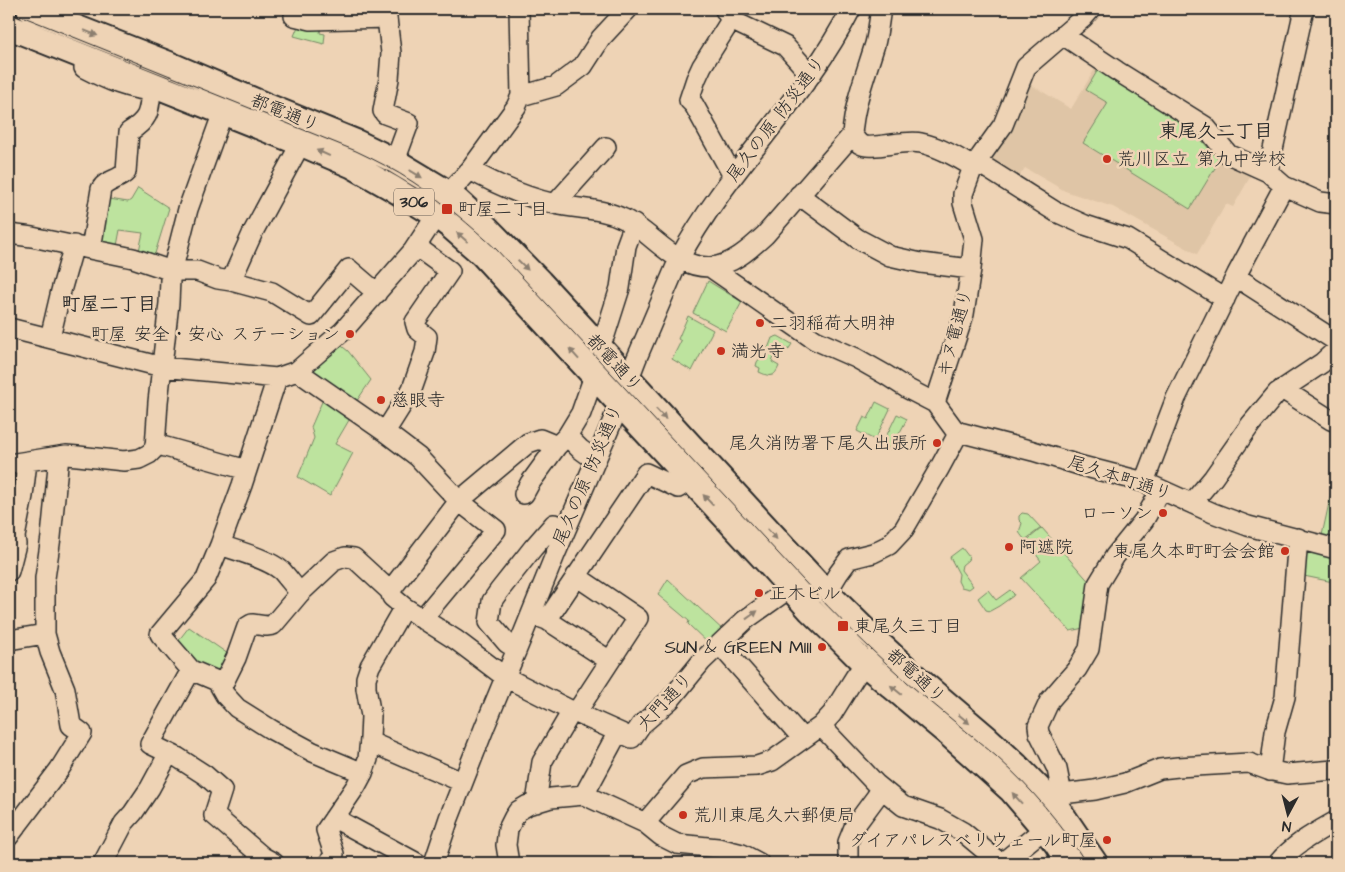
<svg xmlns="http://www.w3.org/2000/svg" width="1345" height="872" font-family="'Architects Daughter','Klee One',sans-serif">
  <style>
    .built { fill: #dfc5a6 }
    .green { fill: #bde39e; stroke: #748764 }
    .lines { fill: none; stroke-linecap: round; stroke-linejoin: round }
    .minor-casing { stroke: #2b2b2b; stroke-width: 22 }
    .major-casing { stroke: #2b2b2b; stroke-width: 28 }
    .minor { stroke: #eed3b5; stroke-width: 19 }
    .major { stroke: #eed3b5; stroke-width: 24 }
    .tram { stroke: #2b2b2b; stroke-width: 1 }
    .oneway { fill: #8c7f70 }
    .poi-dot { fill: #c8321e; stroke: #eed3b5; stroke-width: 2 }
    .labels { text-anchor: middle; dominant-baseline: central; stroke-width: 5; stroke-linejoin: round; paint-order: stroke }
    .shield { fill: #eed3b5; stroke: #665d54; stroke-width: 1 }
    .shield-label { font-size: 16px; font-weight: bold; fill: #2b2b2b }
    .street-label { font-size: 18px; fill: #2b2b2b; stroke: #eed3b5 }
    .poi-label { font-size: 18px; fill: #2b2b2b; stroke: #eed3b5; text-anchor: start }
    .neighbourhood-label { font-size: 19px; font-weight: bold; fill: #2b2b2b; stroke: #eed3b5 }
  </style>
  <rect width="100%" height="100%" fill="#eed3b5"/>
  <filter id="ink" filterUnits="userSpaceOnUse"><feTurbulence type="fractalNoise" baseFrequency=".02" numOctaves="2"/><feDisplacementMap in="SourceGraphic" scale="10" xChannelSelector="R" yChannelSelector="G"/><feConvolveMatrix kernelMatrix="1 2 1 2 8 2 1 2 1" color-interpolation-filters="sRGB"/></filter>
  <g filter="url(#ink)">
    <path class="built" d="M1099,62L1254,170L1233,207L1226,204L1197,254L1113,207L1065,191L1025,168L1014,183L982,161L1025,81L1071,109Z"/>
    <path class="green" d="M322,23L320,33L325,34L324,44L294,36L299,24Z
      M1099,68L1191,128L1211,151L1218,156V163L1190,209L1083,143L1108,103L1086,90Z
      M138,188L169,208L153,260L138,255L143,233L120,230L116,251L94,246L103,198L128,202L131,200Z
      M708,281L742,302L726,331L693,313Z
      M688,316L713,330L692,371L672,359L681,341L678,339Z
      M778,336L792,344L788,350L781,346L778,347L772,362L779,366C774,378 770,377 759,372L760,368L756,366L757,362L769,346L772,338Z
      M338,343L348,351L371,380L354,405L308,374Z
      M324,397L352,415L335,444L353,453L330,496L298,477L314,438L311,427Z
      M876,402L890,409L875,440L857,431L864,417L868,419Z
      M897,414L907,419L891,449L882,445Z
      M1334,480H1336V543L1321,540Z
      M1022,513L1028,514L1041,528L1025,540C1017,530 1019,534 1022,523L1019,520V516Z
      M1042,528L1092,585L1088,627L1070,631L1021,578L1041,561L1026,541Z
      M1303,546L1336,554V568L1333,582L1299,575Z
      M962,548L969,557L968,560L962,565L961,570L973,586L969,589L961,587L958,581L959,574L950,557Z
      M668,579L726,633L712,647L688,624L689,621L658,595Z
      M988,590L996,600L1010,590L1014,594L1013,596L999,606L990,611L986,610L978,598Z
      M189,627L231,656L222,674L193,665L175,645Z"/>
    <g class="lines">
      <defs>
        <path id="minor" d="M386,9L391,53L389,79L383,111L385,114L409,123L395,161
          M881,9C879,20 878,32 875,44C866,74 854,103 852,135C855,138 857,142 860,144C870,151 905,139 921,143C940,147 957,157 973,167
          M725,10L731,20L785,46L811,75
          M294,16L311,20L387,18
          M731,20L702,66L696,79L689,100L694,105L733,176
          M1063,35L1117,71L1205,126L1228,154L1268,172L1284,186L1320,202L1336,204
          M84,68C107,80 129,90 155,91
          M521,96L556,86L583,66L601,38L628,9
          M977,162L1056,212L1085,225L1128,239L1225,299
          M470,170C497,185 525,197 555,204C577,209 601,208 622,218C652,231 673,268 710,267C731,266 750,249 765,235L852,135
          M1268,172L1304,9
          M799,195L858,239L890,256L921,263L971,269
          M555,204L606,147
          M9,234L32,237L133,258L172,271H197L218,279L231,281L272,292L311,316L349,269L377,293
          M91,249L101,189C106,180 119,180 126,172L129,132C149,119 149,113 151,91
          M710,267L815,340L856,358L886,375L908,389L935,403L954,429L959,432
          M1236,277L1336,341
          M231,281L253,232L301,143
          M9,328L162,367L277,378L297,371L343,331L413,251L457,184L470,170L516,107L521,96L519,9
          M50,338L61,291L74,245
          M598,346L605,335L620,288L626,246L634,224
          M297,371L385,432L418,457L459,501L496,530L422,619
          M277,378L242,485L220,545L206,579L160,634L191,670L217,681L225,695L237,708L272,730L313,752L363,773
          M1282,389L1331,420L1336,422
          M935,403L964,314L971,269L974,239L963,203V194L973,167L1003,125L1026,67L1083,18L1091,9
          M385,432L412,389L425,352L427,337L417,329L415,322L450,271L417,247
          M959,432L1033,451L1082,466L1144,482L1213,513L1248,526L1336,549
          M567,436L580,449L595,460
          M155,444L247,470
          M557,446L540,439L528,443L459,501L390,591L392,597L404,607L456,640L505,677L572,711L632,738L641,725L670,700L702,661L745,620L790,588
          M9,464L66,455L78,456L124,461L139,459L149,454L155,448L158,402L169,303L170,280L188,209L223,112
          M1144,482L1176,398L1237,274L1284,186
          M524,494L530,483L557,446L567,436L581,413L594,376
          M1192,503L1213,478L1251,424L1277,393L1322,363L1336,350
          M220,545C238,551 268,559 282,571C288,578 294,586 300,593
          M9,571L16,544L15,537L23,496L27,462
          M827,592L838,574L849,559L873,553L889,545L904,529L939,469L959,432
          M536,616L547,620L610,661
          M547,620L646,473L678,488L690,480
          M9,640L45,634
          M720,645L803,739
          M517,649L507,643L489,622L492,601L499,591L533,548L554,524L567,527
          M191,670L150,744L177,757L205,775L222,790L214,815L263,857L274,863
          M221,688L236,658L247,627L252,624L266,626L273,625L300,593L334,561L345,557L354,558L390,591
          M576,713L638,618L576,576
          M821,726L876,784L903,806L940,819L963,832L1000,863
          M370,742L462,782
          M1270,771L1275,732L1285,697L1298,538
          M1062,794L1095,790L1125,783L1160,769L1178,767L1249,763L1268,770L1287,774L1334,770L1336,771
          M584,795L618,732
          M536,803L542,762L572,711
          M1048,816L1062,794L1057,769L1039,733L1038,726L1050,700L1077,669L1089,649L1098,584L1115,556L1144,520L1161,490
          M334,818L417,863
          M645,823L686,775L703,768L757,766L772,761L821,726L832,714L855,677L865,664L875,656
          M9,836L59,770L82,733L71,725L65,689L50,652L45,634V578L51,537L59,456
          M103,863L124,823L133,813L150,788L169,753
          M329,863L334,854L326,830L356,786L363,773L368,759L370,739L371,716L366,688V678L370,666L404,607
          M434,863L449,818L485,726L517,649L555,555L613,420L636,360L679,259C727,169 805,100 851,9
          M509,863L506,845L508,829L514,817L518,811L528,805L551,798L584,795L645,823L661,836L677,844L718,848L742,854L759,863
          M848,863V842L854,827L882,789
          M1002,863L1044,829
          M1278,863C1294,844 1315,833 1336,821"/>
        <path id="major" d="M29,9L169,64L265,105L356,142L395,161L440,188L459,202L484,225L540,282L816,582L869,634L920,681L988,739L1016,765L1057,807L1095,863
          M9,27L290,139L353,166L392,188L434,214L450,226L482,254L619,403L769,564L810,610L835,634L865,664L951,736L1011,790L1056,843L1069,863"/>
      </defs>
      <use href="#minor" class="minor-casing"/>
      <use href="#major" class="major-casing"/>
      <use href="#minor" class="minor"/>
      <use href="#major" class="major"/>
      <path class="tram" d="M9,11L356,151C375,160 395,170 413,182C443,202 470,225 496,249L816,594C848,627 880,659 914,688C941,711 969,733 996,756C1030,787 1062,824 1086,863"/>
    </g>
    <defs><path id="oneway-solid" d="M-6-.8H1V-3.2L6.5 0L1 3.2V.8H-6Z" transform="scale(1.25)"/></defs>
    <g class="oneway">
      <use href="#oneway-solid" transform="translate(91 33) rotate(22)"/>
      <use href="#oneway-solid" transform="translate(323 153) rotate(-156)"/>
      <use href="#oneway-solid" transform="translate(416 174) rotate(31)"/>
      <use href="#oneway-solid" transform="translate(462 237) rotate(-139)"/>
      <use href="#oneway-solid" transform="translate(523 265) rotate(45)"/>
      <use href="#oneway-solid" transform="translate(574 354) rotate(-132)"/>
      <use href="#oneway-solid" transform="translate(661 414) rotate(47)"/>
      <use href="#oneway-solid" transform="translate(708 500) rotate(-133)"/>
      <use href="#oneway-solid" transform="translate(772 534) rotate(47)"/>
      <use href="#oneway-solid" transform="translate(752 615) rotate(-36)"/>
      <use href="#oneway-solid" transform="translate(896 690) rotate(-140)"/>
      <use href="#oneway-solid" transform="translate(964 719) rotate(40)"/>
      <use href="#oneway-solid" transform="translate(1017 798) rotate(-132)"/>
    </g>
  </g>
  <g class="poi-dot">
    <circle cx="1107" cy="159" r="5"/>
    <rect x="441" y="203" width="12" height="12" rx="2.5"/>
    <circle cx="760" cy="323" r="5"/>
    <circle cx="350" cy="334" r="5"/>
    <circle cx="721" cy="351" r="5"/>
    <circle cx="381" cy="400" r="5"/>
    <circle cx="937" cy="443" r="5"/>
    <circle cx="1163" cy="513" r="5"/>
    <circle cx="1009" cy="547" r="5"/>
    <circle cx="1285" cy="551" r="5"/>
    <circle cx="759" cy="593" r="5"/>
    <rect x="837" y="620" width="12" height="12" rx="2.5"/>
    <circle cx="822" cy="647" r="5"/>
    <circle cx="683" cy="815" r="5"/>
    <circle cx="1107" cy="840" r="5"/>
  </g>
  <g class="labels">
    <rect class="shield" x="394" y="188.5" width="40" height="27" rx="4"/>
    <g class="shield-label">
      <text x="414" y="202">306</text>
    </g>
    <g class="street-label">
      <text transform="translate(285 113) rotate(22)">都電通り</text>
      <text transform="translate(776 119) rotate(-53)">尾久の原 防災通り</text>
      <text transform="translate(955 333) rotate(-75)">キヌ電通り</text>
      <text transform="translate(614 363) rotate(47)">都電通り</text>
      <text transform="translate(588 475) rotate(-67)">尾久の原 防災通り</text>
      <text transform="translate(1120 478) rotate(18)">尾久本町通り</text>
      <text transform="translate(916 676) rotate(42)">都電通り</text>
      <text transform="translate(665 702) rotate(-47)">大門通り</text>
    </g>
    <g class="poi-label">
      <text x="1117" y="159">荒川区立 第九中学校</text>
      <text x="458" y="209">町屋二丁目</text>
      <text x="770" y="323">二羽稲荷大明神</text>
      <text x="340" y="334" text-anchor="end">町屋 安全・安心 ステーション</text>
      <text x="731" y="351">満光寺</text>
      <text x="391" y="400">慈眼寺</text>
      <text x="927" y="443" text-anchor="end">尾久消防署下尾久出張所</text>
      <text x="1153" y="513" text-anchor="end">ローソン</text>
      <text x="1019" y="547">阿遮院</text>
      <text x="1275" y="551" text-anchor="end">東尾久本町町会会館</text>
      <text x="769" y="593">正木ビル</text>
      <text x="854" y="626">東尾久三丁目</text>
      <text x="812" y="647" text-anchor="end">SUN &amp; GREEN MIII</text>
      <text x="693" y="815">荒川東尾久六郵便局</text>
      <text x="1097" y="840" text-anchor="end">ダイアパレスベリウェール町屋</text>
    </g>
    <g class="neighbourhood-label">
      <text x="1216" y="131">東尾久二丁目</text>
      <text x="109" y="304">町屋二丁目</text>
    </g>
  </g>
  <rect width="1345" height="872" fill="none" stroke="#eed3b5" stroke-width="30"/>
  <rect x="15" y="15" width="1315" height="842" fill="none" stroke="#2b2b2b" stroke-width="2" filter="url(#ink)"/>
  <g transform="translate(1288 814) rotate(187)" stroke="#eed3b5" stroke-width="4" paint-order="stroke">
  <path d="M0-4L9 19L0 12L-9 19Z" fill="#2b2b2b"/>
  <text y="-8" font-size="14" font-weight="bold" text-anchor="middle" fill="#2b2b2b">N</text>
  </g>
</svg>
